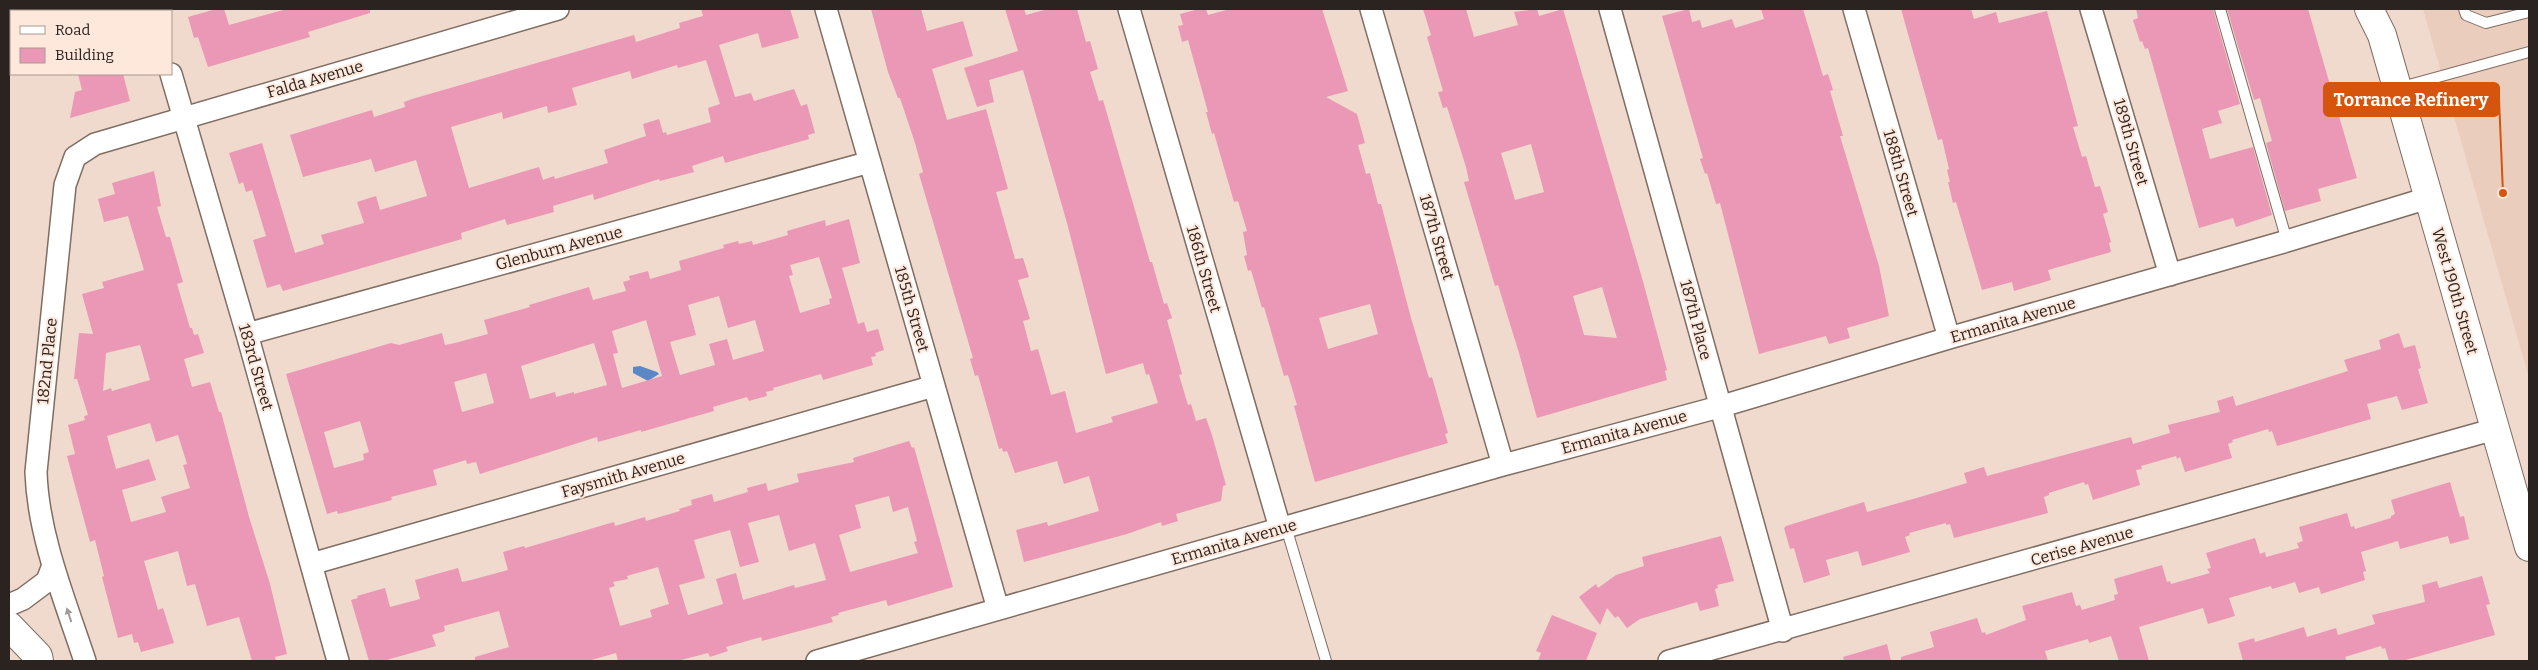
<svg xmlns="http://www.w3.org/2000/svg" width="2538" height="670" font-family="Bitter,serif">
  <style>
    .built { fill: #ebcdbd }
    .water { fill: #5a88c6 }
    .building { fill: #eb97b6; fill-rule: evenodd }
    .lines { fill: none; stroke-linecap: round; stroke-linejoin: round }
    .service-casing { stroke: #806d62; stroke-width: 12 }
    .minor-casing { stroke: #806d62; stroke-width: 24 }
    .secondary-casing { stroke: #806d62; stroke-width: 30 }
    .primary-casing { stroke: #806d62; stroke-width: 30 }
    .service { stroke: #fff; stroke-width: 10 }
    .minor { stroke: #fff; stroke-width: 21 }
    .secondary { stroke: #fff; stroke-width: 28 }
    .primary { stroke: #fff; stroke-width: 28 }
    .oneway { fill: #a09c9a }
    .labels { text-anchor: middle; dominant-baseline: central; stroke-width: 4; stroke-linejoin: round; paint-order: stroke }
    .street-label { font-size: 16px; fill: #2b231f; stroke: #fee7db }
    .leader { fill: none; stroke: #d5540e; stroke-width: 2 }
    .callout-dot { fill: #d5540e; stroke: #fee7db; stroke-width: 2 }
    .callout { fill: #d5540e; stroke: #d5540e; stroke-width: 2 }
    .callout-label { font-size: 18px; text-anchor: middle; font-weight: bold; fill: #fff }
  </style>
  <rect width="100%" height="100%" fill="#f0dace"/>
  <path class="built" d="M2423,9H2529V378Z"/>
  <path class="water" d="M640,366L657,372L659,374L648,381L633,373V367Z"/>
  <path class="building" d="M216,9H224L229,25L287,9H370V13L308,32L310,37L208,67L198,37L194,38L188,17Z
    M701,9H790L799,38L762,48L758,33L719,45L735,97L751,93L754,101L794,89L801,106L807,104L815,133L808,135L809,139L725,163L723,156L692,166L694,172L660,181L659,179L594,200L593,194L553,206L554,212L507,225L505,219L461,233L462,239L283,291L280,284L267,288L253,240L266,236L252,190L246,192L243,182L239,184L229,153L262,143L295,253L324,244L321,235L364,223L357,202L376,196L380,210L427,196L416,160L375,172L371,159L303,177L290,135L372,110L374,117L405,107L404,102L412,99L634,35L636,42L680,28L679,23L703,16ZM706,60L720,104L708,108L711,122L667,135L666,132L663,133L659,119L643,124L646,136L604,150L608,163L555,179L554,176L543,180L539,167L469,188L451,127L502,112L503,119L547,106L548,113L577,105L572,88L630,71L632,79L677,65L678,68Z
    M871,9H921L927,31L963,21L973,56L932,69L947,120L986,109L1008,189L996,192L1015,259L1023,258L1029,277L1018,280L1030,319L1023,321L1031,351L1038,349L1051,395L1065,391L1076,433L1113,422L1111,417L1158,403L1149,374L1146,375L1143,363L1106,374L1067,223L1023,70L989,80L994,102L977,107L964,68L1018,51L1005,9H1024L1026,15L1048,9H1077L1086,42L1090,41L1098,69L1090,72L1099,101L1103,100L1150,262H1152L1164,304L1167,303L1172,318L1167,320L1182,374L1179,375L1188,405L1191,404L1196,421L1206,418L1212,435L1226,485L1223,486L1221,501L1176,514L1178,521L1162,526L1161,522L1127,534L1024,562L1016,530L1047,522L1048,526L1099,511L1089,476L1064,484L1057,461L1015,473L1007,451L1003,452L1002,448L999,449L978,375L975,376L970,359L973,358L919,174L923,172L915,143L900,98H898L888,72Z
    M1199,9H1206L1208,15L1230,9H1322L1348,91L1326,97L1357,114L1365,143L1358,145L1366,174L1370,173L1378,204H1381L1411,318L1429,378L1432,377L1448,433L1445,434L1448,443L1315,482L1294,406L1297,405L1288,375L1284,376L1264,307L1262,308L1251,270L1248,271L1244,256L1247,255L1243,232L1247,231L1238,201L1234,202L1214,133L1212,134L1206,112H1208L1188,40L1182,42L1178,26L1183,25L1180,14ZM1370,304L1378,334L1328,349L1319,318Z
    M1423,9H1466L1474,37L1518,25L1514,12L1537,9L1539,16L1563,9L1642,278L1667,370L1665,371L1667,380L1537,418L1519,353L1498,285L1495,286L1464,182L1469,181L1466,167L1447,107L1443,108L1438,92L1443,91L1427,37L1431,35ZM1531,144L1544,192L1515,200L1501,153ZM1602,287L1617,338L1584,335L1573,296Z
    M1689,9L1692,22L1700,20L1702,28L1732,19L1735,28L1764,19L1761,9H1803L1823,76L1828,74L1833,90L1830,91L1843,136H1840L1879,266L1889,316L1847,328L1850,338L1829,344L1826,336L1759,354L1720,203L1716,204L1707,173L1705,174L1700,159L1703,158L1662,16Z
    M1901,9H1971L1974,19L1996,12L1999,23L2047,11L2078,126L2073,127L2082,157L2086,156L2095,187L2100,186L2108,212L2103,214L2111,242L2109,243L2111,252L2048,270L2051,280L2014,291L2012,282L1982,290L1956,202L1953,203L1948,182H1950L1947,170L1949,169L1942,139L1938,140Z
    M2136,9H2213L2240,104L2218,111L2222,123L2202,129L2210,159L2253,147L2272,215L2236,227L2233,218L2199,228L2148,48L2145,49L2142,41L2140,42L2133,20L2138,18Z
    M2227,9H2308L2357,178L2318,189L2321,201L2285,211L2266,143L2272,141L2260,98L2254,100Z
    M78,74H123L130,101L70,118L75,92L82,90Z
    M154,171L161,206L157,207L166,237H170L183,282L177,284L190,328H192L194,335L198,334L204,353L184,359L192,387L210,382L219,412H221L249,517L270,584L287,654L275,657L276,661H252L239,617L207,626L195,584L187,586L178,551L144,561L158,610L163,608L174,643L141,652L138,642L134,643L132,634L118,638L102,577L104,576L95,540L90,542L67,456L75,454L68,425L85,420L84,416L88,415L77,379H74L79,333L93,334L82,294L104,288L102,282L144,270L128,216L104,222L98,199L115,194L112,183ZM140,345L150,380L112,391L111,388L103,391L106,353ZM150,423L156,442L178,435L187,464L183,465L190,488L161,497L166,512L131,522L122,490L156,480L149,459L116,469L107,436Z
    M849,219L860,263L842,268L858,324L864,322L867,332L878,329L884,350L875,353L876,356L871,357L873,365L823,380L821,374L773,388L774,390L766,392L767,396L749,401L747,397L713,407L714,411L641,432V430L598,442L597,437L480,474L476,462L467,464L466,460L433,470L437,485L391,497L392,500L377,504L338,514L337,511L327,514L286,374L391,343L399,345L442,333L445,345L455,343L488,334L484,320L530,307L529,305L589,287L593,300L626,291L623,282L630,280L629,276L648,271L650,279L681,270L679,261L724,248L723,245L738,241L739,244L752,241L753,245L788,235L787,231L825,220L826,226ZM819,257L832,298L829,299L830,304L800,313L789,276L793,275L790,265ZM719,296L728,328L755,320L764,351L733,360L727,339L709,344L715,365L680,375L670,342L696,335L688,305ZM646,320L662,376L622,388L613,354L618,353L612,331ZM594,343L607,385L574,394V392L556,397L555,392L530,399L521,366ZM486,373L494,403L462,412L454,382ZM360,421L369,452L363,454L364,460L334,468L324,432Z
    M2399,333L2404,348L2415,345L2421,368L2418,369L2428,403L2402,410L2397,396L2367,404L2371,419L2277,446L2272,431L2269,432L2268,429L2232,440L2233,442L2228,444L2232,458L2185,472L2180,457L2177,459L2176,456L2141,466L2142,469L2136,470L2140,485L2093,500L2088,484L2085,485L2084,482L2049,493V495L2044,497L2048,513L1954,538L1950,524L1946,525V523L1909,533L1910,535L1905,537L1910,552L1862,566L1858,551L1826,560L1830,575L1804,583L1794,548L1790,549L1784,528L1786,526L1864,502L1867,512L1920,497L1967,483L1964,473L1984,467L1987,476L2131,437L2133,444L2170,433L2168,425L2220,412L2217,401L2233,396L2236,406L2348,371L2344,360L2381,349L2379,340Z
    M909,441L912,448L914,447L953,587L888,606L886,600L838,613L839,615L831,617L833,622L762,641L761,637L726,647L728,651L710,657L708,653L677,661H618L616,653L588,661H475V657L509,647L499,611L444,626L445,631L432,635L436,646L383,661H369L351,600L358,598L357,596L385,588L390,607L420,599L415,580L458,568L462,582L471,580L508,570L503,552L524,546L525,548L614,522L615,526L645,517L646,521L680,511L679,509L692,505L691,500L712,494L714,502L748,492L747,488L766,483L768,491L799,482L797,474L854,462L853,458ZM889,496L893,512L908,507L917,541L914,542L918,553L850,572L839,535L861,528L855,505ZM779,515L789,551L815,543L826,580L795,588L794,585L743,600L736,573L716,579L723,604L688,615L679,585L705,578L694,540L730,530L740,567L759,562L748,523ZM658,567L669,604L650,610L652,617L620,626L609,588L615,586L613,582L628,579L627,576Z
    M2450,482L2460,517L2464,516L2469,539L2450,544L2448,536L2400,549L2398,541L2361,552L2366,571L2363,572L2365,580L2321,594L2319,587L2299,593L2295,582L2272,589L2271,586L2229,598L2235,616L2208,624L2203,608L2139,627L2149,661H2119L2111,636L2089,643L2088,639L2045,651L2048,661H1901V657L1934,647L1930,632L1977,618L1982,633L1985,632L1986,635L2026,620L2022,606L2072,592L2076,606L2080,605L2082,610L2115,600L2114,595L2118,594L2114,579L2162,565L2167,582L2170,581L2171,584L2210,573L2207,569L2211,568L2206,553L2255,538L2260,554L2265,552L2266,557L2299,548L2297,543L2303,541L2299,527L2347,513L2351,527L2354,526L2355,529L2391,518V516L2395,514L2391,500Z
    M1721,536L1734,581L1717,585L1718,588L1715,589L1719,606L1700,611L1697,602L1640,619L1627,628L1618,616L1615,618L1607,608L1600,625L1579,597L1596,584L1598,588L1616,575L1644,566L1642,557Z
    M2482,576L2490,604L2486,605L2495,635L2402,661H2389L2385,648L2382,649L2381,646L2345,657L2347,661H2243L2238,643L2254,638L2255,642L2304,627L2307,637L2336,628L2338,635L2375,624L2372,615L2425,602L2422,585L2437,581L2439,588Z
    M1552,615L1597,633L1586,661H1538L1541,653L1536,651Z
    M1887,644L1891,661H1844L1843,657Z"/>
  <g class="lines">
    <defs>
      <path id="service" d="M2220,9L2287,241
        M2464,9L2466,15L2486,23L2529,12
        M2398,88L2529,52
        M1286,527L1326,661"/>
      <path id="minor" d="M152,9L153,11
        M826,9L998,609
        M1129,9L1280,528
        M1371,9L1503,465
        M1610,9L1783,631
        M1854,9L1949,338
        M2091,9L2170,275
        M171,74L247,334L338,661
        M247,334L870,162
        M311,564L934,386
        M9,605L23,599L47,581L53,565
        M85,661C65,600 38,536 36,472L65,185L75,157L95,144L558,9
        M817,661L1503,465L1719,407L1949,338L2287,241L2428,198
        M1669,661L2495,429"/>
      <path id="secondary" d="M9,626L38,656L39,661"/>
      <path id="primary" d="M2369,9L2382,35L2529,547"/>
    </defs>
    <use href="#service" class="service-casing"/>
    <use href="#minor" class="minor-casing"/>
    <use href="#secondary" class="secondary-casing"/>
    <use href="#primary" class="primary-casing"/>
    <use href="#service" class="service"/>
    <use href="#minor" class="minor"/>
    <use href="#secondary" class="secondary"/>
    <use href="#primary" class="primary"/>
  </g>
  <defs><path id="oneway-solid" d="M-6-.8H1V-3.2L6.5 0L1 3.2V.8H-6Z" transform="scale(1.25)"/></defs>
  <use class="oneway" href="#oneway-solid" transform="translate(69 615) rotate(-108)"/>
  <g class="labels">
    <g class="street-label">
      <text transform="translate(315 79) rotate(-16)">Falda Avenue</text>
      <text transform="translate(2131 142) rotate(74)">189th Street</text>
      <text transform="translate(1901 173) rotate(74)">188th Street</text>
      <text transform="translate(1437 237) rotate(74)">187th Street</text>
      <text transform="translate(559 248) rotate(-15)">Glenburn Avenue</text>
      <text transform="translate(1204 269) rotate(74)">186th Street</text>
      <text transform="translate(2455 291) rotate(74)">West 190th Street</text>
      <text transform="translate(912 309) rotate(74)">185th Street</text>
      <text transform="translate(1696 320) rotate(75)">187th Place</text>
      <text transform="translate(2013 320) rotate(-16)">Ermanita Avenue</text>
      <text transform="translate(47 361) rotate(-84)">182nd Place</text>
      <text transform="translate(256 367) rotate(74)">183rd Street</text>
      <text transform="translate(1624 432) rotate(-15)">Ermanita Avenue</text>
      <text transform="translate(623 475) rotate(-16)">Faysmith Avenue</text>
      <text transform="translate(1234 542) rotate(-16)">Ermanita Avenue</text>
      <text transform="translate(2082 546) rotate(-16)">Cerise Avenue</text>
    </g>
  </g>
  <path class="leader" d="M2503 193L2499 99"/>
  <circle class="callout-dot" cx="2503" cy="193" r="5"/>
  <rect class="callout" x="2324" y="83" width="175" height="33" rx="5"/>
  <g class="callout-label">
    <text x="2411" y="106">Torrance Refinery</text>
  </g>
  <rect width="2538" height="670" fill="none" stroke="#2b231f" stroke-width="20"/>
  <rect x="10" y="10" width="162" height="65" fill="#fee7db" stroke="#aa9990"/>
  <rect x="20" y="26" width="25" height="8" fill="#ffffff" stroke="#aa9990"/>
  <text x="55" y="35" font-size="15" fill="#2b231f">Road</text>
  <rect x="20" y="48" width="25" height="15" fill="#eb97b6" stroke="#aa9990"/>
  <text x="55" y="60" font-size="15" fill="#2b231f">Building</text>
</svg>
